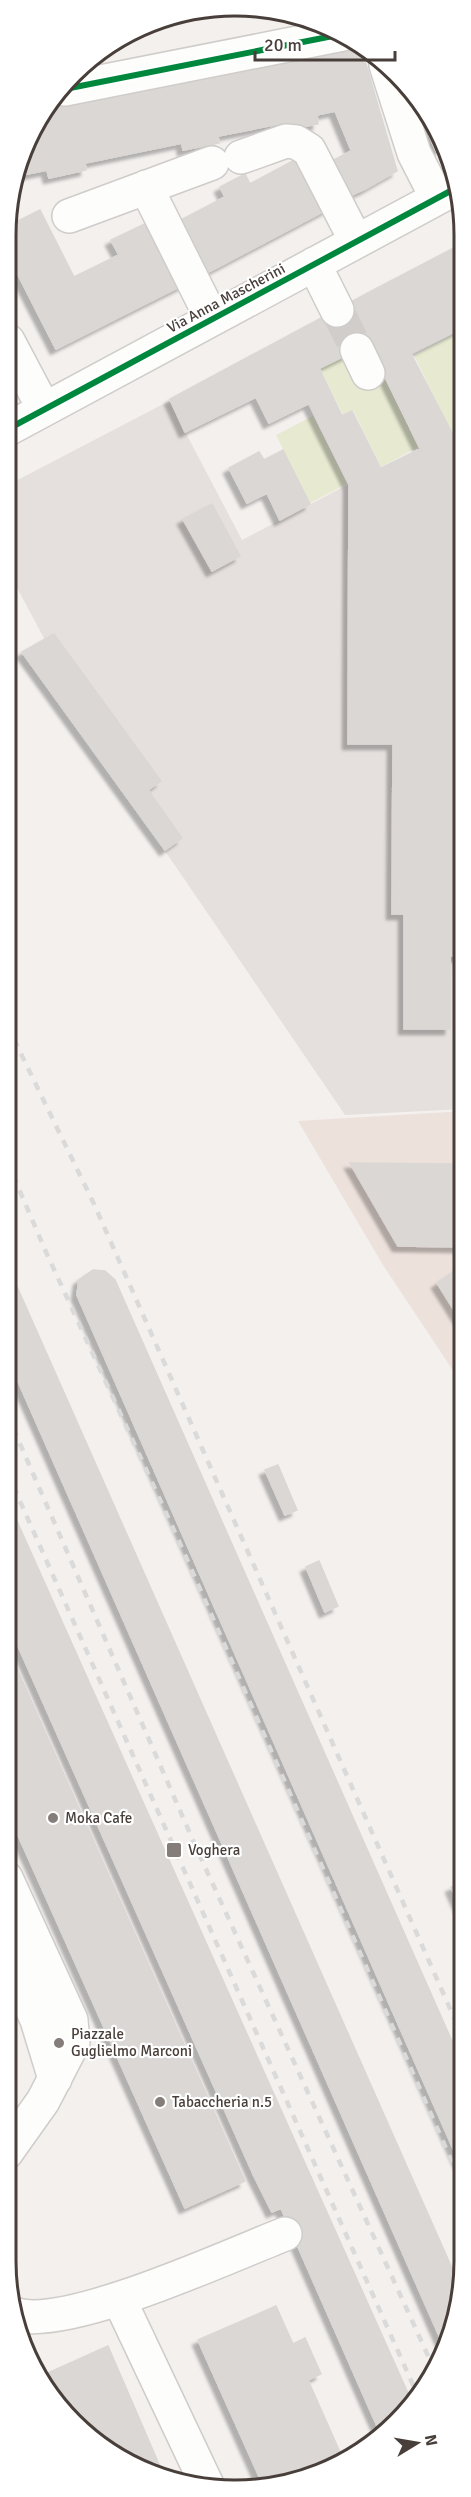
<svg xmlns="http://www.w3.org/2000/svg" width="471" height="2497" font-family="Signika,sans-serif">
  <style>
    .commercial { fill: #ede1dc }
    .industrial { fill: #e5e0de }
    .green { fill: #e7ead1 }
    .parking { fill: #e5e1df }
    .building { fill: #dbd7d5; stroke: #dbd7d4; stroke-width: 1.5; filter: url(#shadow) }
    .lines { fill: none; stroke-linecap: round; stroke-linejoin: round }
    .minor-tunnel { stroke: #d1cdca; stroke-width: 33; stroke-dasharray: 33 16; stroke-linecap: butt }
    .minor-casing { stroke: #cfccca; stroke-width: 36 }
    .minor { stroke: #fdfdfc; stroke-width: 33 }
    .rail { stroke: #dadada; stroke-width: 4.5; stroke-dasharray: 8 8; stroke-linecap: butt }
    .cycleway-casing { stroke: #fff; stroke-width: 10 }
    .cycleway { stroke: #00873e; stroke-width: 6 }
    .poi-dot { fill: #847d79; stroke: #fff; stroke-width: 2 }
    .labels { text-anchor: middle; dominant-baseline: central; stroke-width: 4.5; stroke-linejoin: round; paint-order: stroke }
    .street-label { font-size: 15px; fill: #493f3a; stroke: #fff }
    .poi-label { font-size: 15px; fill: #493f3a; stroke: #fff; text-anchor: start }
    .rim { fill: none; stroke: #493f3a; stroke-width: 3 }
  </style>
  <defs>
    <filter id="shadow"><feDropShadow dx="-5.5" dy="5.5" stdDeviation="1.5" flood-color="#0004"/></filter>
  </defs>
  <rect width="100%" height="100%" fill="#f3f0ee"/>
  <path class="commercial" d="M464,1111V1387L383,1265L298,1121Z"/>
  <path class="industrial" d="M169,401L242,540L349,484L464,429V1109L345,1115L174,864L23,652L45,640L8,571V485Z"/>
  <path class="green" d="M464,329V426L451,432L414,355Z
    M368,344L418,447L381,467L353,410L343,415L320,369Z
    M313,416L347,484L310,503L276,435Z"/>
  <path class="parking" d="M6,2009L13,2058L6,2061Z"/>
  <path class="building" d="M351,40L361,47L397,171L367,188L335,111L317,115L318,124L285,130L284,123L218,136L219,143L183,150L182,143L85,163L86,170L49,178L47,170L18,176L37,121L57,97Z
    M410,91L441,134L445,146L436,151Z
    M351,151L367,188L343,199L328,163Z
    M300,157L328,209L203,275L175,223L225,197L220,187L245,174L250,184Z
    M40,210L74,277L119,255L111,240L153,220L185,284L56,349L8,255V226Z
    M464,242V278L450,250Z
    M450,250L464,278V327L410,354L377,288Z
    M8,255L14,267L8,271Z
    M377,288L452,433L420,448L369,344L297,379L310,403L269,423L256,397L185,432L170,399Z
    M319,368L342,416L320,426L297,379Z
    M352,411L381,469L349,484L320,426Z
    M464,427L463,744H348L349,484Z
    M283,450L310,504L280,520L267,493L247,503L229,468L259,452L264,460Z
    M212,504L240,556L212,571L183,519Z
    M464,577V668H463Z
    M54,634L161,781L148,790L182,838L165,850L22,652Z
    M463,668H464V716H463Z
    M463,716H464V792H463Z
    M463,744L464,973H461L460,956H404V914H392L393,745Z
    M404,956H450V1029H404Z
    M350,1163L464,1164V1247L398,1246Z
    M7,1264L463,2293L445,2349L7,1356Z
    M464,1265V1326L437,1283Z
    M93,1270L105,1271L115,1280L463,2066V2171L77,1295L79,1280Z
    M278,1465L297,1510L285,1515L265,1470Z
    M7,1499L412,2402L382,2437L281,2208L272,2212L254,2176L7,1621Z
    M319,1561L338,1606L325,1612L306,1567Z
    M7,1646L245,2181L185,2208L6,1808Z
    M462,1882L463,1884V1914L451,1887Z
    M276,2306L293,2344L305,2338L321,2374L308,2380L343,2459L310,2479L263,2485L198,2340Z
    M108,2346L165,2478L147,2473L73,2424L41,2376Z"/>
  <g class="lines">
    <path class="minor-tunnel" d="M337,310L357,350"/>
    <defs>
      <path id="minor" d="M386,65L414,153L437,198
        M65,89L343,34
        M241,157L286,141L296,142L309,150L356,241
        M146,187L212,319
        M69,216L212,163
        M314,264L337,310
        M8,341L44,409
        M357,350L368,373
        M8,429L456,188
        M6,1952L37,2020L55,2079
        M6,2153L43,2101L73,2043L71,2020L6,1878
        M119,2299L208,2487
        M17,2315C71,2329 228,2256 285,2234"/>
    </defs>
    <use href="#minor" class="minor-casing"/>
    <use href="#minor" class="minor"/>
    <path class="rail" d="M7,1025L94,1204L463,2038
      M7,1161L46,1252L178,1539L463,2187
      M7,1414L195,1845L435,2371
      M7,1472L417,2394"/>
    <defs>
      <path id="cycleway" d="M65,89L343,34
        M8,429L456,188"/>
    </defs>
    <use href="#cycleway" class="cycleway-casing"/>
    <use href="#cycleway" class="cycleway"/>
  </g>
  <g class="poi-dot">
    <circle cx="53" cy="1818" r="6"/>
    <rect x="166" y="1842" width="16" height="16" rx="3"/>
    <circle cx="59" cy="2043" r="6"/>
    <circle cx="160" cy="2102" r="6"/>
  </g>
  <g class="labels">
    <g class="street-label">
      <text transform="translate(226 298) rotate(-28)">Via Anna Mascherini</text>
    </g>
    <g class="poi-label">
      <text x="65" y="1818">Moka Cafe</text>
      <text x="188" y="1850">Voghera</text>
      <text x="71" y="2034">Piazzale<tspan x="71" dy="17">Guglielmo Marconi</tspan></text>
      <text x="172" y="2102">Tabaccheria n.5</text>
    </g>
  </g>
  <path d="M0 0H471V2497H0ZM235 16H235A219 219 0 0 1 454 235V2261A219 219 0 0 1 235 2480H235A219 219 0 0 1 16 2261V235A219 219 0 0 1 235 16Z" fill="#fff" fill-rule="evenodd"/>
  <path class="rim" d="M235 16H235A219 219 0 0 1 454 235V2261A219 219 0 0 1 235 2480H235A219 219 0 0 1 16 2261V235A219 219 0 0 1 235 16Z"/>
  <g transform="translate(417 2443) rotate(79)" stroke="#ffffff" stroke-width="4.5" paint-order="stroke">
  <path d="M0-4.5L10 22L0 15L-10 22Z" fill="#493f3a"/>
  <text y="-9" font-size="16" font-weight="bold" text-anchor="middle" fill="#493f3a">N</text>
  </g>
  <path d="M255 51v9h140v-9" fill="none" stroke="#493f3a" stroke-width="3"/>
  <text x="264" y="51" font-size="18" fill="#493f3a" stroke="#ffffff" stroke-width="4.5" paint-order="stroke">20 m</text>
</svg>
